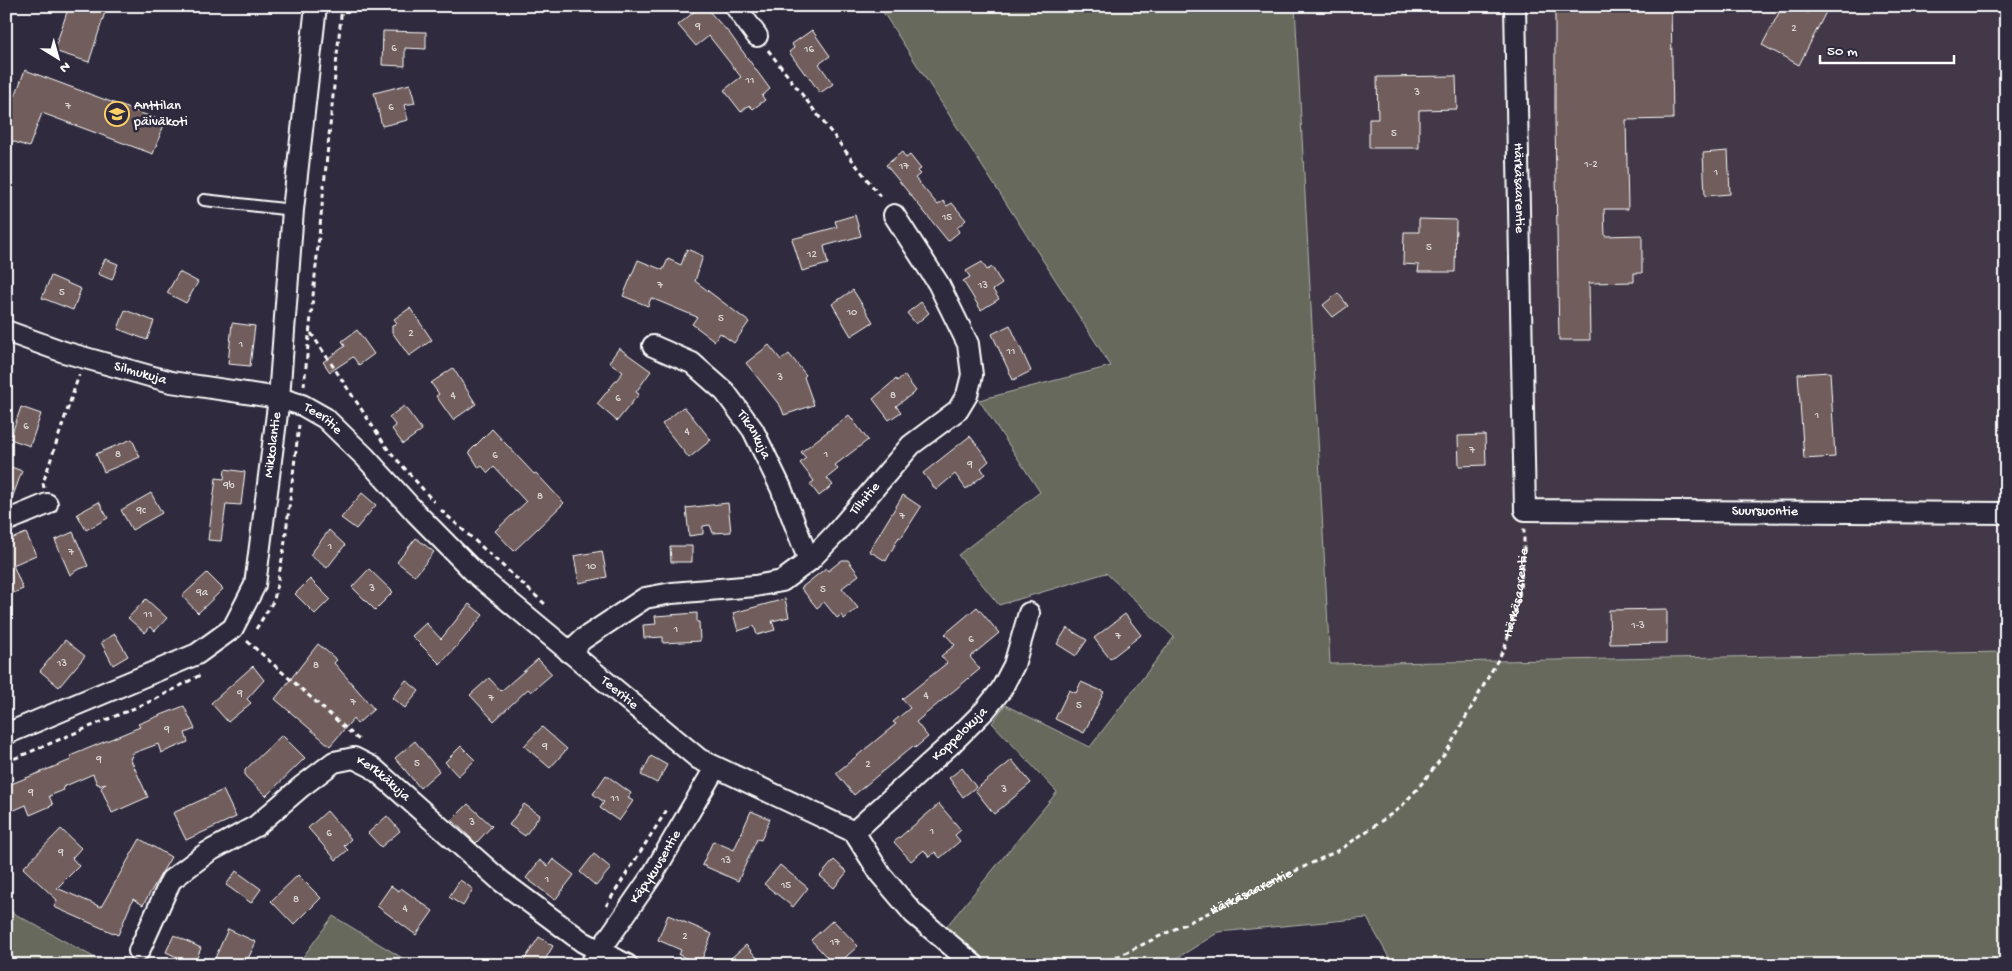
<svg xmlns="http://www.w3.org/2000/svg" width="2012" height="971" font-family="'Gochi Hand',sans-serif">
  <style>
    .built { fill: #423946 }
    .green { fill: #66695b; stroke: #b2b4ad }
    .building { fill: #6f5d5c; stroke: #fff }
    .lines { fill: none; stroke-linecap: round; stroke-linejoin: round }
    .lane-casing { stroke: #fff; stroke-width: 14 }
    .street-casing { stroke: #fff; stroke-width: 24 }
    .path { stroke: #fff; stroke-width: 3; stroke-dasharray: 5 4; stroke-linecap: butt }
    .lane { stroke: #2f2a3d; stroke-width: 10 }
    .street { stroke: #2f2a3d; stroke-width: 20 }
    .labels { text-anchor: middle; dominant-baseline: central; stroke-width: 5; stroke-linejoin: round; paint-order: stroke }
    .number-label { font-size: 11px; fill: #dbd6d6 }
    .poi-label { font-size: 14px; fill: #fff; stroke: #2f2a3d; text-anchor: start }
    .street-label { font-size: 14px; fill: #fff; stroke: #2f2a3d }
  </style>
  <rect width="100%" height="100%" fill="#2f2a3d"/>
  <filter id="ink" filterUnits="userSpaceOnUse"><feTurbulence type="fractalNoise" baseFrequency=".02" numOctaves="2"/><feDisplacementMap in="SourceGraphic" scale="10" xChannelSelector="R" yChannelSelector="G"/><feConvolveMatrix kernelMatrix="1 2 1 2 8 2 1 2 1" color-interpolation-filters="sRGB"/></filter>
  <g filter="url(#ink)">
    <path class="built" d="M1295,6H2006V652L1330,664Z"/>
    <path class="green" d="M879,6H1295L1330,664L2006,652V965H1393L1367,918L1219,932L1166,965H993L946,927L1057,792L992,723L1005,705L1090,747L1174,637L1106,573L999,605L958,555L1040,492L979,400L1111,366Z
      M6,909L108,965H6Z
      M333,916L414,965H297Z"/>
    <path class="building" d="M69,6H107L89,62L54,51Z
      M1555,6H1671L1673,119L1626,120L1628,209H1604L1605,236L1642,235V273H1634V282L1589,283L1590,340H1559L1555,122Z
      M1792,6H1796L1808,13L1811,6H1829L1799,65L1762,45L1781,9L1788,13Z
      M700,7L702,10L706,8L730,34L770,89L762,96L765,100L753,109L749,105L741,112L724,90L741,77L709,36L696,46L678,25Z
      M812,30L830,56L819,64L833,84L820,93L806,73L805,74L789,52L794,48L792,44Z
      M383,31L426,32V49L405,48V66L382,65Z
      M25,70L165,122L153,154L42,113L29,147L6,139V120Z
      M1456,76L1457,109L1419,110V148H1369V119H1378L1377,77Z
      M410,84L415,103L404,105L408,120L382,126L374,93Z
      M1728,151L1730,194L1705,196L1703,153Z
      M902,152L906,158L910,155L921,169L917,171L920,174L915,178L938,205L943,201L947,206L952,203L966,220L957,228L959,232L948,241L886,165Z
      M855,215L861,236L824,246L828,264L802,271L792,239L837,227L835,221Z
      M1419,219L1456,220L1455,272H1418L1419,265L1403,264L1404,232H1419Z
      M687,249L703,256L695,281L749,322L734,343L720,333L715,341L692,324L697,317L651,298L648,306L623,296L638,260L663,270L668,259L681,265Z
      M105,259L118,264L112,280L98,274Z
      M982,262L987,270L992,267L1002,284L993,290L999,299L981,310L963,281L970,277L966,271Z
      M179,272L198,282L186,303L167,293Z
      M51,276L81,289L73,310L42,298Z
      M853,290L873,322L851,336L832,304Z
      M1338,293L1348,306L1333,317L1323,305Z
      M921,302L929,313L916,324L907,313Z
      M410,308L432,340L409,356L392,332V326L397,323L394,319Z
      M125,310L154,321L147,340L118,329Z
      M232,323L255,326L250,366L228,364Z
      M1010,325L1031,371L1013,380L992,334Z
      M357,330L374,354L359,365L353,357L330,372L323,362L345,346L342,341Z
      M769,345L781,360L789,354L806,375L804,377L814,405L784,415L781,407L746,363Z
      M619,348L651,371L636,392L639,394L617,421L597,404L623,372L609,362Z
      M453,368L476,404L453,420L436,396L439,394L431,383Z
      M1830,372L1835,457L1804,459L1798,374Z
      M904,375L916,391L896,406L901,412L889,420L873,399L896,379L897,381Z
      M404,406L422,430L403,444L392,429L396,426L389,417Z
      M21,407L41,414L30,446L10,439Z
      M683,407L687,410L711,440L689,458L662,424Z
      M849,415L868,440L835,465L838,469L827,478L833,485L819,496L810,484L814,481L800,463L806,458L801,452Z
      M492,429L534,474L536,473L564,503L514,551L495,531L526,502L494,467L488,473L482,466L479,468L469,452Z
      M1485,435L1486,465L1459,466L1458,436Z
      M970,436L989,461L981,468L985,474L966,489L955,474L936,490L923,473Z
      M132,439L140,457L104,472L96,454Z
      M6,465L22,471L9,507L6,508Z
      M225,469L245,472L241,505L226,504L221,541L208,540L216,478L224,479Z
      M151,493L162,513L132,530L121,510Z
      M362,493L376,505L356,529L341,518Z
      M903,495L921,507L901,538L899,537L886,561L869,551Z
      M99,502L108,518L86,530L77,514Z
      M728,503L731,532L713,533L710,525L703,526V534L689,536L686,508Z
      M329,530L345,545L327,568L310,555Z
      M73,532L88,566L77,570L70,575L55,540Z
      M26,533L36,555L13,565L23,589L6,596V541Z
      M416,538L434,552L415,576L397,562Z
      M670,546H692V562H671Z
      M602,551L607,577L579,583L574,556Z
      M842,560H848L859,575L842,588L858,608L844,619L841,615L837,618L824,602L817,608L801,588L826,568L828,571Z
      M369,569L393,592L375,610L352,587Z
      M207,573L223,589L198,613L182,596Z
      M310,579L330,599L315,614L295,594Z
      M146,599L167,618L155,631L150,627L145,633L128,618Z
      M785,599L789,617L772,621L775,630L757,635L754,626L738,631L733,613Z
      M469,604L483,615L459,644L440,664L412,636L426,623L441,639Z
      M977,607L999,633L970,657L980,669L916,722L928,737L915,748L913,746L854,795L836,773L896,724L893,722L910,708L902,699L947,663L941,656L955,645L945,634Z
      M1667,609V643L1610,644L1609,610Z
      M697,613V622H699L700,641L663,643V637L644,638L643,625L656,624L655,616Z
      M1125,614L1141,635L1110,659L1094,638Z
      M1067,628L1087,640L1076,656L1057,644Z
      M115,634L128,656L113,665L101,642Z
      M65,640L85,656L59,687L40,671Z
      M318,644L337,660L334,663L374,709L357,724L353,719L330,746L275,699Z
      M538,659L552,674L531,692L528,689L494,721L470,695L489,678L501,691Z
      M253,666L264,680L247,699L251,703L228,722L211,703Z
      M406,680L419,691L405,708L392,698Z
      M1081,682L1104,692L1084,733L1055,719L1069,690L1076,693Z
      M184,706L195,729L185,733L188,742L161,753L158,744L131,754L133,757L130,758L148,797L112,813L101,788L106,783L100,786L99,784H97L93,774L63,787L64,790L49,796L53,805L30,815L26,805L10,812L6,803V786L71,760L70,756L140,727L138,724Z
      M542,727L567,749L550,768L524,746Z
      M282,735L305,758L266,796L245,776V770Z
      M415,741L439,771L420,788L395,758Z
      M461,746L475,760L458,776L445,762Z
      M651,756L667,765L657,783L641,775Z
      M1012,760L1031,783L994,814L975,790Z
      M962,768L976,787L963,797L949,778Z
      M606,775L631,793L628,798L633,801L619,821L600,808L604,802L593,794Z
      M223,790L236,817L186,840L173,813Z
      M468,804L492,826L476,843L452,820Z
      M524,804L540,815L525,836L509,825Z
      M939,804L961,830L955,835L960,841L940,858L935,852L929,857L924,850L911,861L894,842Z
      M327,811L351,839L344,846L348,850L336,860L308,828Z
      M751,811L770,819L761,840L757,839L738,881L702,865L713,841L734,850Z
      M387,816L400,831L381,847L368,833Z
      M61,829L81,848L72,858L79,866L57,888L101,907L140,839L171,857L143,905L133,899L118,935L54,907L57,900L23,868Z
      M594,854L611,868L596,886L580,872Z
      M553,859L574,875L555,900L526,878L540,860L548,866Z
      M834,860L847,872L834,888L820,876Z
      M780,865L808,888L793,907L764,884Z
      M236,871L261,889L251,903L226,885Z
      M298,875L321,898L294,925L271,901Z
      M460,880L473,889L463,906L449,897Z
      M391,886L399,891L401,888L433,911L416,935L377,906Z
      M668,915L712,934L700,964L679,955L681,950L658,940Z
      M833,920L858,946L837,965H834L811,940Z
      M228,929L256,942L245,965H212Z
      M174,935L201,948L194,965L166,952Z
      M539,937L553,946L542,965H521Z
      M746,945L763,965H723Z"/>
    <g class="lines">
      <defs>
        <path id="lane" d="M204,200L293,210"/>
        <g id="street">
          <path d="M735,6L757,36"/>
          <path id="s2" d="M1515,6L1525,510L2006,513"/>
          <path id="s3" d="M6,331L64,352L171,382L279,398L302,405L325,418L365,457L416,513L477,575L699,759L854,832L881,875L914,914L974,965"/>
          <path id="s4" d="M653,346L692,363L725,392L753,430L781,488L809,561"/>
          <path d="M6,521L47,504"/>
          <path id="s5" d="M569,652L583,639L645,598L672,593L755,586L782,581L809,561L836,533L911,445L958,410L967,395L972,375L968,344L938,283L894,215"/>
          <path id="s6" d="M6,734L197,654L233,628L255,585L279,398L293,210L316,6"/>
          <path id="s7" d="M854,832L952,743L985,710L1001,690L1014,665L1029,613"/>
          <path id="s8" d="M139,951L171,880L208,852L256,826L301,787L334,762L354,758L372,767L501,881L583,942L627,965"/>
          <path id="s9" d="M590,965L653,874L715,768"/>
        </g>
      </defs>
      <use href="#lane" class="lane-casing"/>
      <use href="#street" class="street-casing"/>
      <g class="path">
        <path d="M768,50L883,200"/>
        <path d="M311,333L387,448L434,502"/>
        <path d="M304,386L342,6"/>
        <path d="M44,488L43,483L79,375"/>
        <path d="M441,510L546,605"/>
        <path d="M256,629L274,600L284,549L299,425"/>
        <path d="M247,641L359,740"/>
        <path d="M6,762L156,699L202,674"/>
        <path d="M606,906L668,808"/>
        <path id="s1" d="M1100,965L1341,849L1400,808L1419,787L1447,751L1505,647L1519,597L1524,551V527"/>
      </g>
      <use href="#lane" class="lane"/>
      <use href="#street" class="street"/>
    </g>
  </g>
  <defs>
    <symbol id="school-ring" viewBox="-11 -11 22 22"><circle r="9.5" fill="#2f2a3d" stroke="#ffd166" stroke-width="1.5"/><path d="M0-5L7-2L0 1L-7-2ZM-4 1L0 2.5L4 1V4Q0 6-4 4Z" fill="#ffd166"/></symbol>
  </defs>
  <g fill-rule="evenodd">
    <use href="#school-ring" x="103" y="100" width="28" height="28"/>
  </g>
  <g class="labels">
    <g class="number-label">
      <text x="698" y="27">9</text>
      <text x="1794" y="29">2</text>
      <text x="394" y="49">6</text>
      <text x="809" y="50">16</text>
      <text x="750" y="81">11</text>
      <text x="1417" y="93">3</text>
      <text x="68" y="107">7</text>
      <text x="391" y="108">6</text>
      <text x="1394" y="134">5</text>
      <text x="1591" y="165">1-2</text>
      <text x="904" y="167">17</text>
      <text x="1716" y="173">1</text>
      <text x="947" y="218">15</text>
      <text x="1429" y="248">5</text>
      <text x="812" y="255">12</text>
      <text x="660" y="286">7</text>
      <text x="983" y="286">13</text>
      <text x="62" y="293">5</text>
      <text x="852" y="313">10</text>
      <text x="721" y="319">5</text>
      <text x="411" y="334">2</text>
      <text x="241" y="345">1</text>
      <text x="1011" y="352">11</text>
      <text x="780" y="378">3</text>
      <text x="453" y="396">4</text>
      <text x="893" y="396">8</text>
      <text x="618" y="399">6</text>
      <text x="1817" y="416">1</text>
      <text x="26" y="427">6</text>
      <text x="687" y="432">4</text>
      <text x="1472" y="451">7</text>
      <text x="118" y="455">8</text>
      <text x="826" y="455">1</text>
      <text x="495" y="456">6</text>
      <text x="970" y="465">9</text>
      <text x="229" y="486">9b</text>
      <text x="540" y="497">8</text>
      <text x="141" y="511">9c</text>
      <text x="902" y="517">7</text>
      <text x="330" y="547">1</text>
      <text x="71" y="553">7</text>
      <text x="591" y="567">10</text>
      <text x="372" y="589">3</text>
      <text x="823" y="590">5</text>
      <text x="202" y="593">9a</text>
      <text x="148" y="615">11</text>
      <text x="1638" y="626">1-3</text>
      <text x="676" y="630">1</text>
      <text x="1118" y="637">7</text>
      <text x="971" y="640">6</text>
      <text x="62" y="664">13</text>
      <text x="316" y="666">8</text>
      <text x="240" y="694">9</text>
      <text x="926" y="696">4</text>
      <text x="491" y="699">7</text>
      <text x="353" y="703">7</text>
      <text x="1079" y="706">5</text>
      <text x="167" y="730">9</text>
      <text x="545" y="747">9</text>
      <text x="99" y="760">9</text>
      <text x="417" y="764">5</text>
      <text x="868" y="765">2</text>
      <text x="1004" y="790">3</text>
      <text x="31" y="793">9</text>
      <text x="615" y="799">11</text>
      <text x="472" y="823">3</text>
      <text x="932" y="832">1</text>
      <text x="329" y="834">6</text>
      <text x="61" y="853">9</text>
      <text x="726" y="861">13</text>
      <text x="547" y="880">1</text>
      <text x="786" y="886">15</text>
      <text x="296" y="900">8</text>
      <text x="405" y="909">4</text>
      <text x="685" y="937">2</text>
      <text x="835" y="943">17</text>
    </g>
    <g class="poi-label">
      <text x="134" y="106">Anttilan<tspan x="134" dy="16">päiväkoti</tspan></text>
    </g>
    <g class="street-label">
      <text stroke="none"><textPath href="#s2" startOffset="182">Härkäsaarentie</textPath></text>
      <text stroke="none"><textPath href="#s3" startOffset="141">Silmukuja</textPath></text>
      <text stroke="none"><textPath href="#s3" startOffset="331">Teeritie</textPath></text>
      <text stroke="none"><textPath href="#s4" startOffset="138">Tikankuja</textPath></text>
      <text stroke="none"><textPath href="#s6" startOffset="441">Mikkolantie</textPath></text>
      <text stroke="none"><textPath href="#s5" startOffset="349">Tilhitie</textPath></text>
      <text stroke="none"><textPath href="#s2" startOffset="744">Suursuontie</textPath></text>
      <text stroke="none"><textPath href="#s1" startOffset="588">Härkäsaarentie</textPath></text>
      <text stroke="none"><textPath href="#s3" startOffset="736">Teeritie</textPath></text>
      <text stroke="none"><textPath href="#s7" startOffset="144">Koppelokuja</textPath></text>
      <text stroke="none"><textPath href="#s8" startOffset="336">Kerkkäkuja</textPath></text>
      <text stroke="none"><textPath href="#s9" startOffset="118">Käpykuusentie</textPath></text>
      <text stroke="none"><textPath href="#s1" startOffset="168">Härkäsaarentie</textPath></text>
    </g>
  </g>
  <rect width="2012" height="971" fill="none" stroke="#2f2a3d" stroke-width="25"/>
  <rect x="12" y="12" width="1987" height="946" fill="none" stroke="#fff" stroke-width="2" filter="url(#ink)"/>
  <g transform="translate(58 58) rotate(143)" stroke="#2f2a3d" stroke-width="4" paint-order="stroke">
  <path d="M0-4L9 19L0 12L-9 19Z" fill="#ffffff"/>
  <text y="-8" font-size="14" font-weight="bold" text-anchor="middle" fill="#ffffff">N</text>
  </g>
  <path d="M1820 55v8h134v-8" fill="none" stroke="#ffffff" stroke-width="2.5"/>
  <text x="1827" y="55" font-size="15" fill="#ffffff" stroke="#2f2a3d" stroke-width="4" paint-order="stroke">50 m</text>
</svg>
